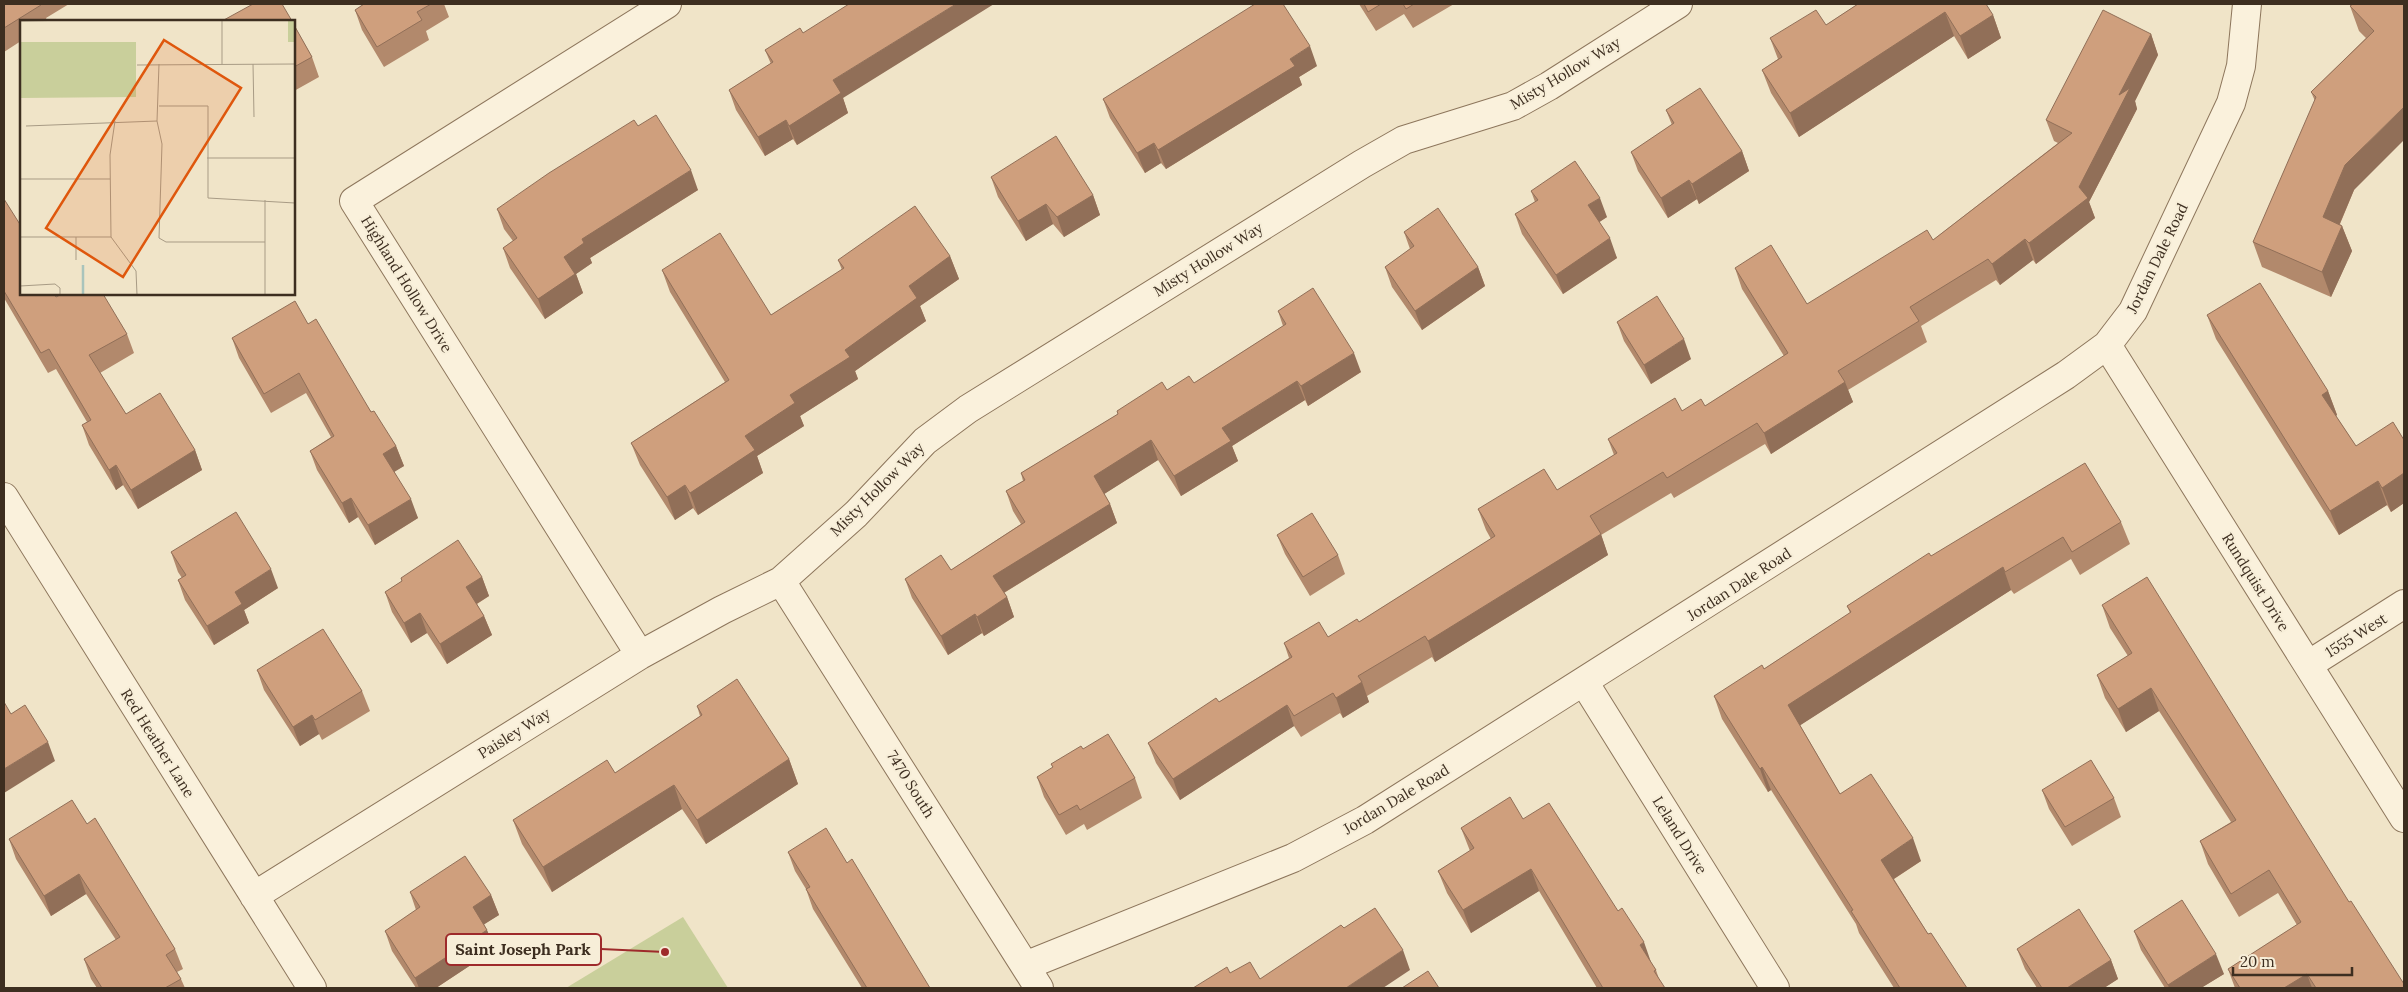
<svg xmlns="http://www.w3.org/2000/svg" width="2408" height="992" font-family="Lora,serif">
  <style>
    .green { fill: #c9cf9b }
    .lines { fill: none; stroke-linecap: round; stroke-linejoin: round }
    .minor-casing { stroke: #8d765c; stroke-width: 30 }
    .minor { stroke: #faf1dc; stroke-width: 28 }
    .wall { fill: #b2896c }
    .shaded-wall { fill: #916f58 }
    .building { fill: #cf9f7d; stroke: #916f58 }
    .labels { text-anchor: middle; dominant-baseline: central; stroke-width: 4; stroke-linejoin: round; paint-order: stroke }
    .street-label { font-size: 15px; fill: #3d2e20; stroke: #f7eed8 }
    .inset-river { fill: none; stroke: #a9c4bc; stroke-width: 2.5 }
    .inset-road { fill: none; stroke: #a89b85; stroke-width: 1 }
    .view { fill: #df570d; fill-opacity: 0.15; stroke: #df570d; stroke-width: 2.5 }
    .inset-edge { fill: none; stroke: #3d2e20; stroke-width: 2.5 }
    .leader { fill: none; stroke: #9e2a2b; stroke-width: 2 }
    .callout-dot { fill: #9e2a2b; stroke: #f7eed8; stroke-width: 2 }
    .callout { fill: #f7eed8; stroke: #9e2a2b; stroke-width: 2 }
    .callout-label { font-size: 16px; text-anchor: middle; font-weight: bold; fill: #3d2e20 }
  </style>
  <rect width="100%" height="100%" fill="#f0e4c8"/>
  <path class="green" d="M683,917L728,988H566Z"/>
  <g class="lines">
    <defs>
      <path id="minor" d="M2107,345L2404,818
        M4,497L312,988
        M781,581L1039,988
        M640,655L354,201L667,4
        M2308,665L2404,604
        M1584,682L1775,988
        M254,896L640,655L722,610L781,581L856,514L925,441L968,409L1362,164L1404,140L1513,106L1549,86L1678,4
        M1025,966L1293,858L1365,820L2066,375L2107,345L2133,311L2231,103L2241,66L2247,4"/>
    </defs>
    <use href="#minor" class="minor-casing"/>
    <use href="#minor" class="minor"/>
  </g>
  <path class="wall" d="M4,4H69L46,18L47,21H21V41L4,52Z
    M362,4H444L449,17L426,31L429,40L384,67L362,30L355,10L363,5Z
    M1359,4H1454L1413,28L1404,14L1376,31Z
    M1858,4L1993,15L2001,38L1968,59L1954,36L1799,137L1771,93L1762,70L1778,59L1770,38L1826,25Z
    M2404,4L2354,190L2340,224L2342,226L2352,251L2331,297L2262,267L2253,242L2315,101L2311,92L2366,38L2359,31L2350,6Z
    M294,25L312,57L319,77L294,91Z
    M2151,34L2158,55L2135,101L2137,109L2089,202L2095,218L2036,264L2033,260L2000,285L1996,280L1921,326L1927,342L1848,390L1853,402L1771,454L1765,444L1674,498L1671,493L1601,535L1608,555L1435,662L1432,657L1367,696L1369,702L1343,718L1340,713L1301,737L1294,726L1180,800L1156,763L1148,743L1219,702L1289,658L1284,643L1328,637L1359,622L1491,539L1486,530L1478,509L1557,490L1614,455L1608,439L1682,411L1705,406L1784,356L1742,289L1735,268L1807,304L1933,240L2058,143L2054,141L2046,120Z
    M765,50L843,98L848,113L797,145L793,139L765,156L736,110L729,90L771,64Z
    M1317,66L1299,77L1302,85L1166,169L1161,163L1145,173L1110,118L1103,99Z
    M1666,110L1742,151L1749,171L1699,204L1697,199L1668,218L1638,171L1631,152L1672,125Z
    M638,126L698,190L590,258L592,263L576,274L583,293L545,319L510,268L503,248L513,241L504,229L497,209Z
    M991,177L1093,195L1100,215L1064,237L1053,224L1026,241L998,197Z
    M1531,191L1607,217L1599,222L1617,258L1563,294L1522,234L1515,214L1535,202Z
    M4,199L21,294L56,297L127,334L134,353L100,373L126,414L195,450L202,470L138,509L123,485L116,490L89,445L82,425L87,422L56,369L48,373L4,298Z
    M1404,232L1478,267L1485,286L1422,330L1392,287L1385,267L1410,249Z
    M950,256L959,279L920,306L926,321L855,371L858,379L800,416L804,426L757,456L763,473L698,515L693,508L675,520L640,465L631,443L725,382L670,292L662,270L771,315L842,270L838,260Z
    M1278,311L1361,372L1308,406L1305,400L1232,446L1238,461L1181,496L1158,460L1104,494L1110,504L1117,523L1004,593L1007,597L1014,617L984,636L982,633L948,655L912,598L905,579L951,570L1021,524L1013,511L1006,491L1023,481L1021,473L1118,414L1117,411L1167,390L1194,383L1283,326Z
    M2207,315L2328,391L2337,415L2336,416L2356,446L2404,440V503L2391,512L2387,505L2339,535L2216,339Z
    M1617,322L1691,359L1651,384L1624,341Z
    M308,324L396,446L404,466L394,471L418,518L375,545L358,517L349,523L317,470L310,451L331,437L306,393L271,413L239,358L232,338Z
    M2121,522L2130,544L2080,575L2071,559L2014,594L2011,590L1800,725L1840,794L1921,861L1894,879L1928,934L1967,988H1894L1859,933L1856,924L1771,790L1768,792L1722,719L1714,696L1764,669L1850,613L1847,606L1931,556Z
    M1277,535L1338,555L1345,574L1310,596L1285,554Z
    M171,552L278,588L244,610L249,623L214,645L185,600L178,580L182,578L178,572Z
    M482,577L489,596L477,604L484,616L492,635L447,664L427,633L411,643L392,612L385,592L402,581L401,578Z
    M2102,605L2349,902L2404,988H2235L2228,969L2297,925L2278,893L2239,917L2208,864L2200,841L2231,822L2159,711L2126,732L2105,698L2097,675L2128,656L2110,628Z
    M257,670L362,691L370,711L322,740L319,734L300,746L264,690Z
    M697,706L789,759L798,784L706,844L682,809L552,892L522,844L513,820L615,773L700,716Z
    M1083,749L1135,778L1142,798L1087,830L1084,824L1066,835L1044,797L1037,777L1053,768L1051,764Z
    M2042,790L2114,798L2121,817L2072,846L2049,809Z
    M1523,819L1651,963L1656,970L1659,979L1665,988H1597L1539,891L1471,933L1447,893L1438,871L1470,851L1461,828Z
    M87,824L175,949L183,969L177,972L181,979L185,988H97L91,979L84,959L116,940L86,894L51,916L16,859L9,839Z
    M788,852L847,863L930,988H862L813,909L806,889L795,871Z
    M410,892L491,895L499,915L484,924L495,949L436,988H416L392,951L385,931L416,910Z
    M2134,931L2224,974L2201,988H2165L2141,950Z
    M2017,949L2111,960L2118,979L2104,988H2037L2025,969Z"/>
  <path class="shaded-wall" d="M956,4H994L843,98L848,113L797,145L789,126L833,80Z
    M1945,12L1954,36L1799,137L1790,113Z
    M1993,15L2001,38L1968,59L1960,36Z
    M2151,34L2158,55L2135,101L2137,109L2089,202L2095,218L2036,264L2029,243L2079,187L2119,95Z
    M1310,46L1317,66L1299,77L1302,85L1166,169L1158,150L1290,59Z
    M2404,107V140L2354,190L2332,242L2323,217L2345,165Z
    M786,120L793,139L765,156L758,137Z
    M1154,143L1161,163L1145,173L1137,153Z
    M1742,151L1749,171L1699,204L1692,184Z
    M691,170L698,190L590,258L592,263L576,274L583,293L545,319L538,299L564,257L582,239Z
    M1689,180L1697,199L1668,218L1661,198Z
    M1093,195L1100,215L1064,237L1057,217Z
    M1600,198L1607,217L1595,225L1588,205Z
    M1046,204L1053,224L1026,241L1018,221Z
    M2342,226L2352,251L2331,297L2322,272Z
    M1610,238L1617,258L1563,294L1556,275Z
    M2025,239L2033,260L2000,285L1992,264Z
    M950,256L959,279L920,306L926,321L855,371L858,379L800,416L804,426L757,456L763,473L698,515L690,493L745,436L909,286Z
    M1478,267L1485,286L1422,330L1415,311Z
    M1684,339L1691,359L1651,384L1644,365Z
    M1354,353L1361,372L1308,406L1301,386Z
    M1297,381L1305,400L1232,446L1238,461L1181,496L1174,476L1222,428Z
    M1845,382L1853,402L1771,454L1764,433Z
    M2328,391L2337,415L2331,419L2322,395Z
    M1151,440L1158,460L1101,496L1094,476Z
    M396,446L404,466L391,474L383,454Z
    M195,450L202,470L138,509L131,490Z
    M116,465L123,485L116,490L109,470Z
    M2404,473V503L2391,512L2382,488Z
    M2378,481L2387,505L2339,535L2330,511Z
    M685,485L693,508L675,520L667,497Z
    M351,498L358,517L349,523L342,503Z
    M411,499L418,518L375,545L368,525Z
    M1110,504L1117,523L1000,595L993,576Z
    M1601,534L1608,555L1435,662L1428,641Z
    M2003,567L2011,590L1796,728L1788,705Z
    M271,569L278,588L244,610L249,623L214,645L207,626L235,592Z
    M482,577L489,596L473,606L466,587Z
    M1007,597L1014,617L984,636L977,617Z
    M420,613L427,633L411,643L404,623Z
    M975,614L982,633L948,655L941,636Z
    M484,616L492,635L447,664L440,644Z
    M1362,682L1369,702L1343,718L1336,698Z
    M2151,688L2159,711L2126,732L2118,709Z
    M1287,705L1294,726L1180,800L1173,779Z
    M312,715L319,734L300,746L293,727Z
    M48,742L55,761L4,793V769Z
    M789,759L798,784L706,844L697,820Z
    M1762,767L1771,790L1768,792L1760,769Z
    M674,785L682,809L552,892L543,867Z
    M1913,838L1921,861L1889,882L1881,860Z
    M1531,869L1539,891L1471,933L1463,910Z
    M79,874L86,894L51,916L44,896Z
    M491,895L499,915L480,927L473,907Z
    M487,930L495,949L436,988H419L415,978Z
    M1644,942L1652,965L1640,945Z
    M1403,950L1410,970L1383,988H1346Z
    M2216,954L2224,974L2201,988H2169L2168,985Z
    M2111,960L2118,979L2104,988H2067Z
    M2307,974L2312,988H2284Z"/>
  <path class="building" d="M4,4H41V5L4,28Z
    M253,4H282L292,21H222Z
    M364,4H431L417,12L422,20L377,47L355,10Z
    M849,4H956L833,80L841,93L789,126L786,120L758,137L729,90L773,62L765,50L800,28L803,33Z
    M1255,4H1283L1310,46L1290,59L1295,66L1158,150L1154,143L1137,153L1103,99Z
    M1364,4H1381L1368,12Z
    M1403,4H1414L1406,9Z
    M1858,4H1986L1993,15L1960,36L1945,12L1790,113L1762,70L1782,57L1770,38L1816,10L1826,25Z
    M2353,4H2404V107L2345,165L2323,217L2342,226L2322,272L2253,242L2316,97L2311,92L2374,31L2350,6Z
    M2103,10L2151,34L2119,95L2130,88L2079,187L2088,198L2029,243L2025,239L1992,264L1988,259L1910,307L1919,321L1838,371L1845,382L1764,433L1757,423L1667,478L1663,472L1590,516L1601,534L1428,641L1425,636L1358,676L1362,682L1336,698L1333,693L1294,716L1287,705L1173,779L1148,743L1216,698L1219,702L1292,657L1284,643L1319,622L1328,637L1357,619L1359,622L1495,536L1478,509L1544,469L1557,490L1617,453L1608,439L1675,398L1682,411L1701,399L1705,406L1788,353L1735,268L1771,245L1807,304L1927,230L1933,240L2072,133L2046,120Z
    M294,25L312,57L294,67Z
    M1700,88L1742,151L1692,184L1689,180L1661,198L1631,152L1674,123L1666,110Z
    M656,115L691,170L582,239L584,243L564,257L575,274L538,299L503,248L517,238L497,209L549,173L634,120L638,126Z
    M1056,136L1093,195L1057,217L1046,204L1018,221L991,177Z
    M1575,161L1600,198L1588,205L1610,238L1556,275L1515,214L1538,200L1531,191Z
    M4,199L21,226V294H54L56,297L62,294H103L127,334L89,355L126,414L160,393L195,450L131,490L116,465L109,470L82,425L91,420L49,349L41,353L4,291Z
    M915,206L950,256L909,286L917,298L845,350L850,357L790,395L795,403L745,436L755,450L690,493L685,485L667,497L631,443L729,380L662,270L720,233L771,315L844,268L838,260Z
    M1438,208L1478,267L1415,311L1385,267L1414,246L1404,232Z
    M2260,283L2328,391L2322,395L2356,446L2393,422L2404,440V473L2382,488L2378,481L2330,511L2207,315Z
    M1313,288L1354,353L1301,386L1297,381L1222,428L1231,441L1174,476L1151,440L1094,476L1110,504L993,576L1007,597L977,617L975,614L941,636L905,579L941,555L951,570L1025,522L1006,491L1025,480L1021,473L1118,414L1117,411L1162,382L1167,390L1189,376L1194,383L1286,324L1278,311Z
    M1657,296L1684,339L1644,365L1617,322Z
    M295,301L308,324L316,319L371,412L374,411L396,446L383,454L411,499L368,525L351,498L342,503L310,451L334,436L299,373L264,394L232,338Z
    M2085,463L2121,522L2072,552L2063,537L2005,572L2003,567L1788,705L1840,794L1871,774L1913,838L1881,860L1928,934L1931,933L1967,988H1900L1851,911L1853,910L1762,767L1760,769L1714,696L1762,665L1764,669L1851,612L1847,606L1929,553L1931,556Z
    M236,512L271,569L235,592L242,604L207,626L178,580L186,575L171,552Z
    M1312,513L1338,555L1303,577L1277,535Z
    M458,540L482,577L466,587L484,616L440,644L420,613L404,623L385,592L402,581L401,578Z
    M2147,577L2349,902L2351,901L2404,984V988H2316L2307,974L2284,988H2240L2228,969L2301,922L2269,870L2231,894L2200,841L2236,820L2151,688L2118,709L2097,675L2132,653L2102,605Z
    M323,629L362,691L315,720L312,715L293,727L257,670Z
    M737,679L789,759L697,820L674,785L543,867L513,820L607,760L615,773L702,715L697,706Z
    M4,702L11,714L25,705L48,742L4,769Z
    M1108,734L1135,778L1080,810L1077,805L1059,815L1037,777L1053,767L1051,764L1081,746L1083,749Z
    M2091,760L2114,798L2065,827L2042,790Z
    M1510,797L1523,819L1549,803L1618,911L1622,908L1644,942L1640,945L1656,970L1654,971L1665,988H1603L1531,869L1463,910L1438,871L1474,848L1461,828Z
    M72,800L87,824L95,818L175,949L166,955L181,979L165,988H102L84,959L120,937L79,874L44,896L9,839Z
    M826,828L847,863L852,859L930,988H867L806,889L810,887L788,852Z
    M465,856L491,895L473,907L487,930L415,978L385,931L420,907L410,892Z
    M2182,900L2216,954L2168,985L2134,931Z
    M1375,908L1403,950L1346,988H1193L1227,967L1230,973L1250,962L1260,979L1341,925L1344,928Z
    M2079,909L2111,960L2067,988H2042L2017,949Z
    M1428,971L1439,988H1402Z"/>
  <g class="labels">
    <g class="street-label">
      <text transform="translate(1565 73) rotate(-31)">Misty Hollow Way</text>
      <text transform="translate(2157 258) rotate(-64)">Jordan Dale Road</text>
      <text transform="translate(1208 259) rotate(-32)">Misty Hollow Way</text>
      <text transform="translate(407 284) rotate(58)">Highland Hollow Drive</text>
      <text transform="translate(877 489) rotate(-45)">Misty Hollow Way</text>
      <text transform="translate(2256 582) rotate(58)">Rundquist Drive</text>
      <text transform="translate(1739 584) rotate(-33)">Jordan Dale Road</text>
      <text transform="translate(2356 635) rotate(-32)">1555 West</text>
      <text transform="translate(514 733) rotate(-32)">Paisley Way</text>
      <text transform="translate(158 743) rotate(58)">Red Heather Lane</text>
      <text transform="translate(911 784) rotate(58)">7470 South</text>
      <text transform="translate(1396 799) rotate(-31)">Jordan Dale Road</text>
      <text transform="translate(1680 835) rotate(58)">Leland Drive</text>
    </g>
  </g>
  <g transform="translate(20 20)">
    <rect width="275" height="275" fill="#f0e4c8"/>
    <path d="M268,0H275V22H268ZM0,22H116V77L0,78Z" fill="#c9cf9b"/>
    <path class="inset-river" d="M63,275V245"/>
    <path class="inset-road" d="M202,0V44M0,1L55,0M139,44L137,101L142,124L139,218L146,222H245M233,44L234,97M117,45L275,44M139,86H188V178L275,183M95,101L90,135L91,217L116,251L117,275M6,106L137,101M187,138H275M0,159H90M245,180V275M0,217H91M56,217V240M0,266L35,264L40,268V275"/>
    <path class="view" d="M144,20L221,68L103,257L26,208Z"/>
    <rect width="275" height="275" class="inset-edge"/>
  </g>
  <path class="leader" d="M665 952L601 949"/>
  <circle class="callout-dot" cx="665" cy="952" r="5"/>
  <rect class="callout" x="446" y="934" width="155" height="31" rx="5"/>
  <g class="callout-label">
    <text x="523" y="955">Saint Joseph Park</text>
  </g>
  <rect width="2408" height="992" fill="none" stroke="#3d2e20" stroke-width="10"/>
  <path d="M2233 967v8h119v-8" fill="none" stroke="#3d2e20" stroke-width="2.5"/>
  <text x="2240" y="967" font-size="15" fill="#3d2e20" stroke="#f7eed8" stroke-width="4" paint-order="stroke">20 m</text>
</svg>
